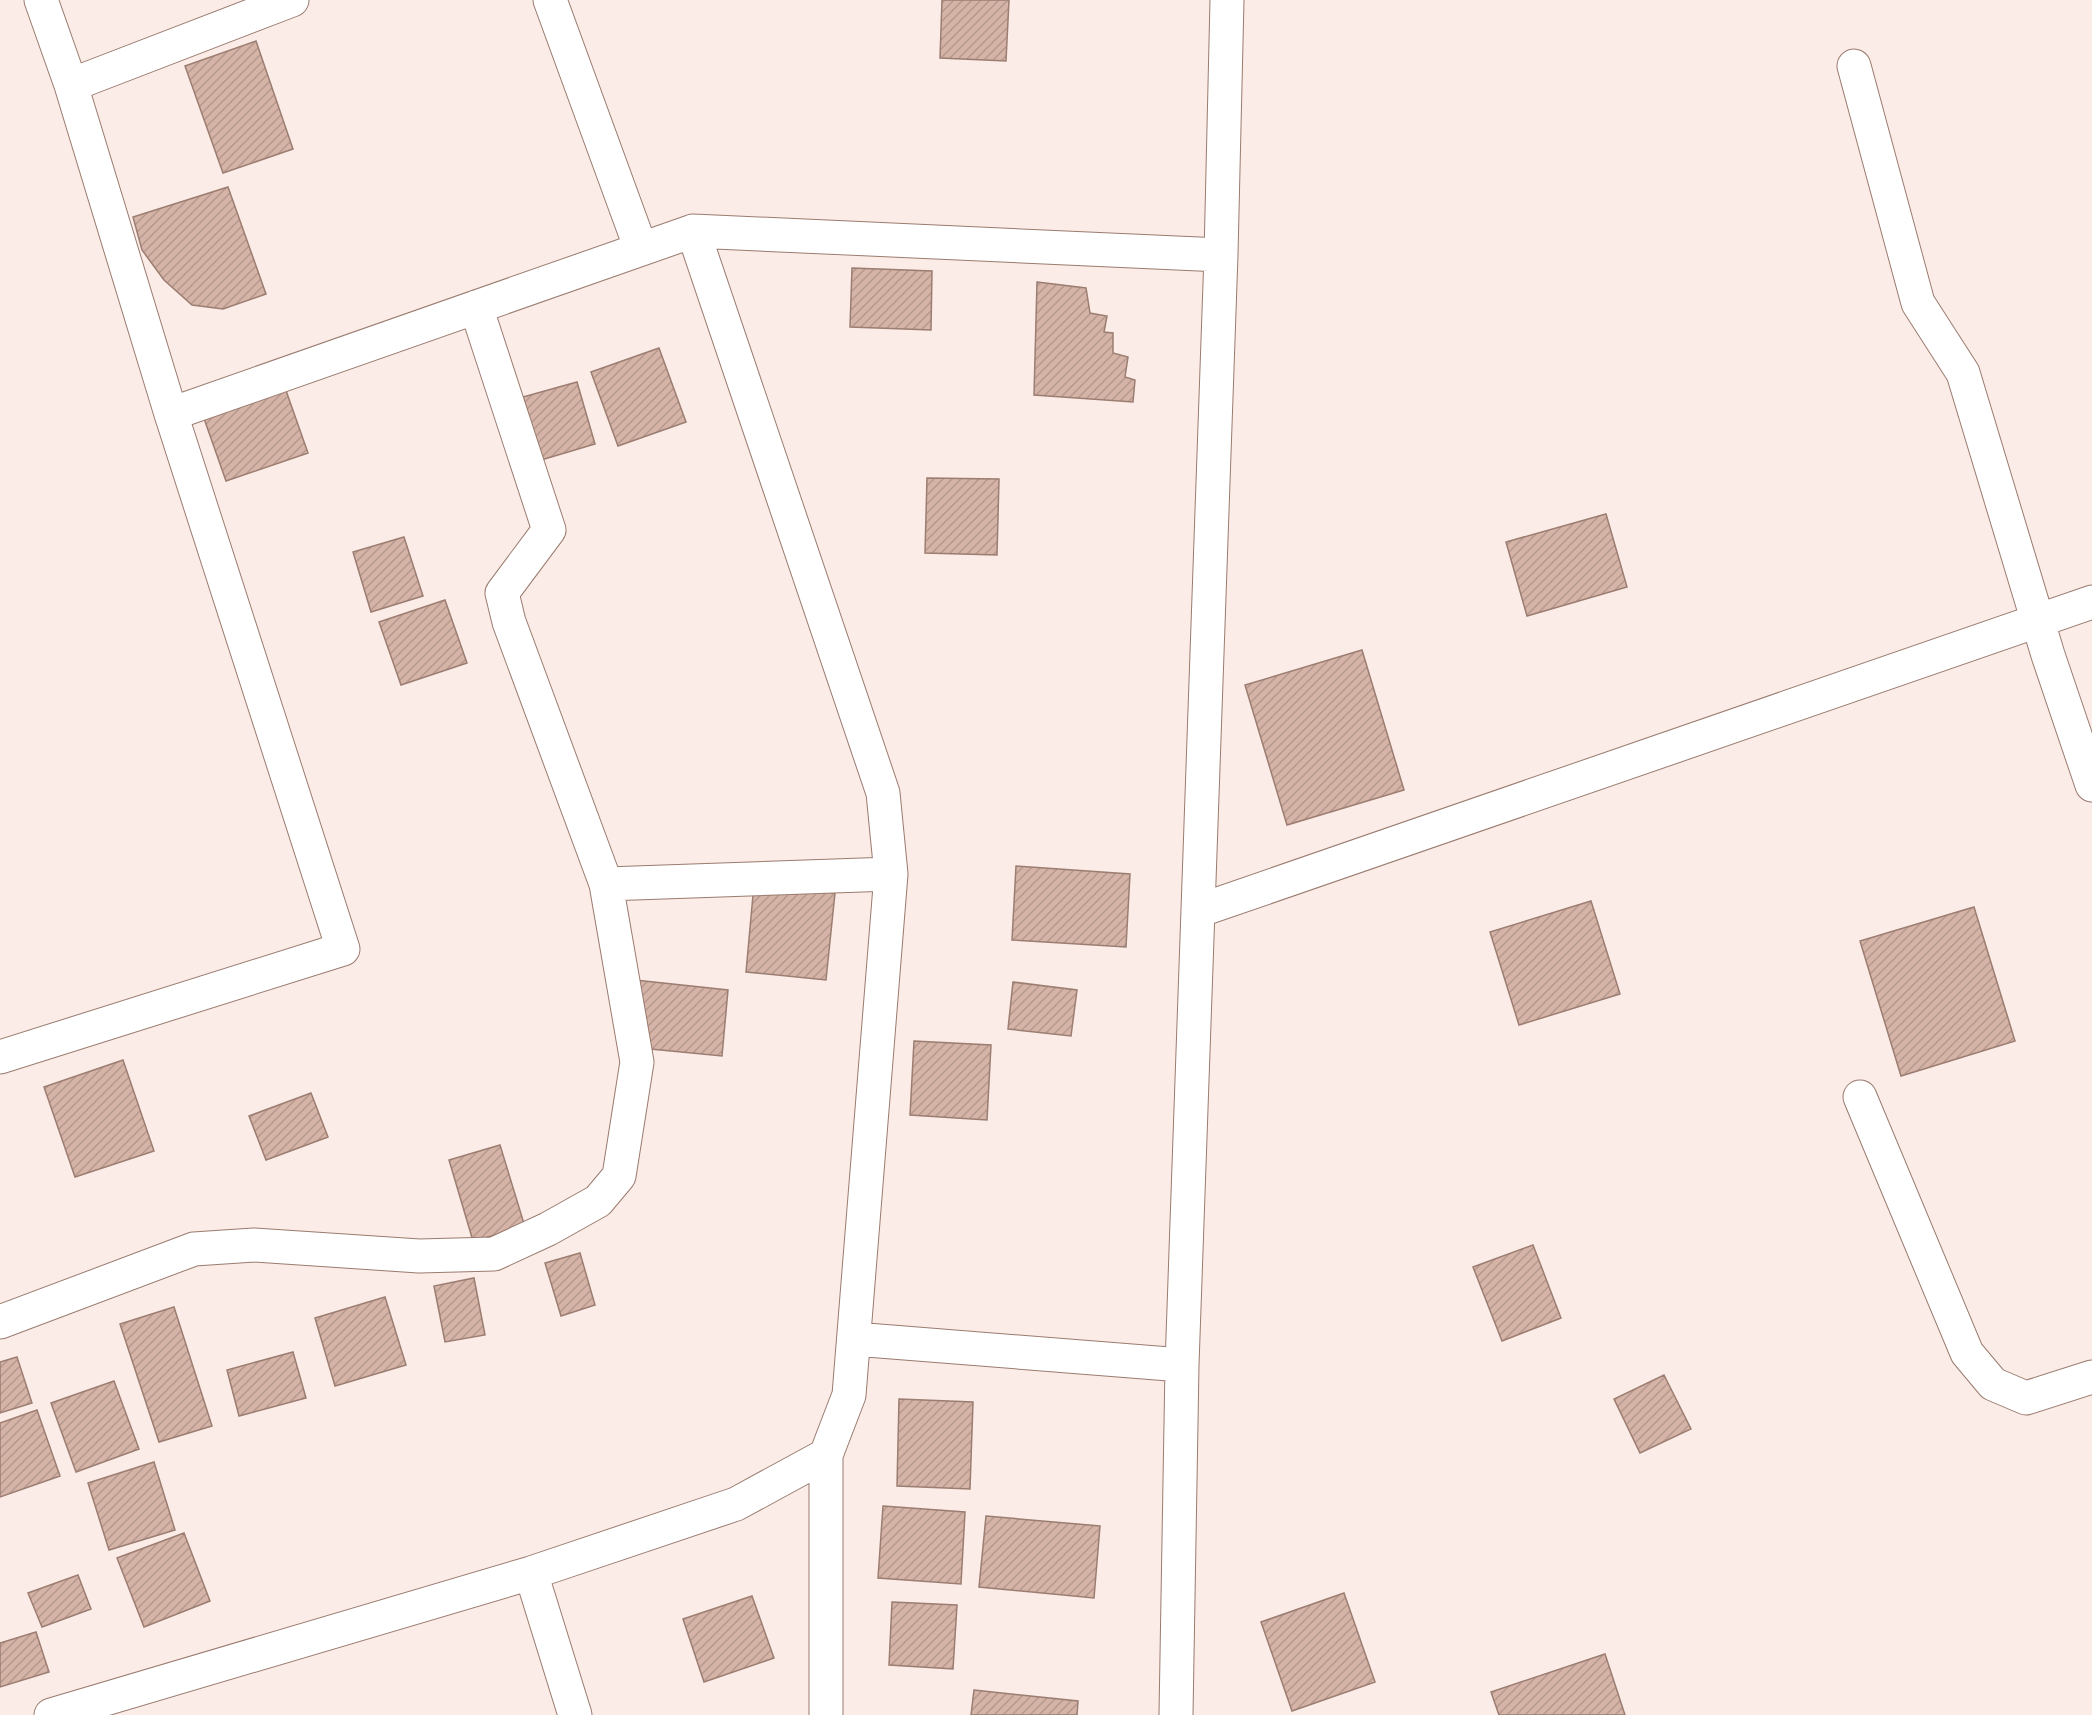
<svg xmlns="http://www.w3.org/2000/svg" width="2092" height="1715" font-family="Manrope,sans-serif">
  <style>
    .building { fill: url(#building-hatch); stroke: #9c7d71; stroke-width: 1.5 }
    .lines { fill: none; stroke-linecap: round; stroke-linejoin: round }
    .minor-casing { stroke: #9a7b6f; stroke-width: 35 }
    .minor { stroke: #fff; stroke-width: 33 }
  </style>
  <defs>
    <pattern id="building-hatch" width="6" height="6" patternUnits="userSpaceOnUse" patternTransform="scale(1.5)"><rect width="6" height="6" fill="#d5b3a7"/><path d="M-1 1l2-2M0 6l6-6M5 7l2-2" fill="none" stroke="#b6998e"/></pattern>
  </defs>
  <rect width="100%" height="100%" fill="#fbece7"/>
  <path class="building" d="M942,0H1009L1006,61L940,58Z
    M256,41L293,149L223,173L185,66Z
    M228,187L266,294L223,309L192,305L164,280L142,250L133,217Z
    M852,268L932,271L931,330L850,327Z
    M1037,282L1086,288L1090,313L1107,316L1104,332L1113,333V353L1128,357L1125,377L1135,380L1133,402L1034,395Z
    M659,348L686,422L618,446L591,372Z
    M277,365L308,453L226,481L195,393Z
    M577,382L595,444L541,460L523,397Z
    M927,478L999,479L997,555L925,553Z
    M1606,514L1627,587L1527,616L1506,542Z
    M404,537L423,596L371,612L353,552Z
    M445,600L467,663L401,685L379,622Z
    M1362,650L1404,790L1287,825L1245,685Z
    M1016,866L1130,874L1126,947L1012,940Z
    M754,884L835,893L826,980L746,972Z
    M1591,901L1620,994L1519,1025L1490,932Z
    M1974,907L2015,1041L1901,1076L1860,941Z
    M635,980L728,990L722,1056L630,1047Z
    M1013,982L1077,990L1071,1036L1008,1029Z
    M914,1041L991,1045L987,1120L910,1115Z
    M123,1060L154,1151L75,1177L44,1087Z
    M311,1093L328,1137L266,1160L249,1116Z
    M500,1145L525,1227L473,1241L449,1160Z
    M1533,1245L1561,1318L1502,1341L1473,1267Z
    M580,1253L595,1305L561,1316L545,1263Z
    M474,1278L485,1335L445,1342L434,1286Z
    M385,1297L406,1365L335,1386L315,1318Z
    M174,1307L212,1426L159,1442L120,1324Z
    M293,1352L306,1398L239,1416L227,1370Z
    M17,1357L32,1403L0,1413V1362Z
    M1664,1375L1691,1429L1640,1453L1614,1399Z
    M114,1381L139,1449L76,1472L51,1403Z
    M899,1399L973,1402L970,1489L897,1486Z
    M37,1410L60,1476L0,1497V1423Z
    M154,1462L175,1530L109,1550L88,1483Z
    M883,1506L965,1512L961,1584L878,1578Z
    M986,1516L1100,1526L1094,1598L979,1587Z
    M184,1533L210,1601L144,1627L117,1558Z
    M78,1575L91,1609L42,1627L28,1593Z
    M1344,1593L1375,1682L1292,1711L1261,1622Z
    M752,1596L774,1658L704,1682L683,1619Z
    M892,1602L957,1605L953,1669L889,1665Z
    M36,1632L49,1672L0,1687V1643Z
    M1605,1654L1625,1715H1499L1491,1692Z
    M974,1690L1078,1701L1077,1715H971Z"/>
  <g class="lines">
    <defs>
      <path id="minor" d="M550,0L641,249
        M1854,66L1918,303L1963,373L2048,655L2092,785
        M71,85L292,0
        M171,414L693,231L1221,255
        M606,884L891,874
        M1198,911L2092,602
        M0,1057L343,949L171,414L71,85L41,0
        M1860,1097L1967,1353L1993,1384L2026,1398L2092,1377
        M0,1322L194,1249L254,1245L419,1256L494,1254L548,1229L598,1201L619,1176L637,1062L606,884L509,622L502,593L549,530L476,307
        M854,1339L1182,1365
        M531,1573L575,1715
        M51,1715L531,1573L736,1504L826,1455L849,1395L891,874L883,793L693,231
        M826,1715V1455
        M1176,1715L1182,1365L1221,255L1227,0"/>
    </defs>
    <use href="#minor" class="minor-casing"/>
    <use href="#minor" class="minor"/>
  </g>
</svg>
